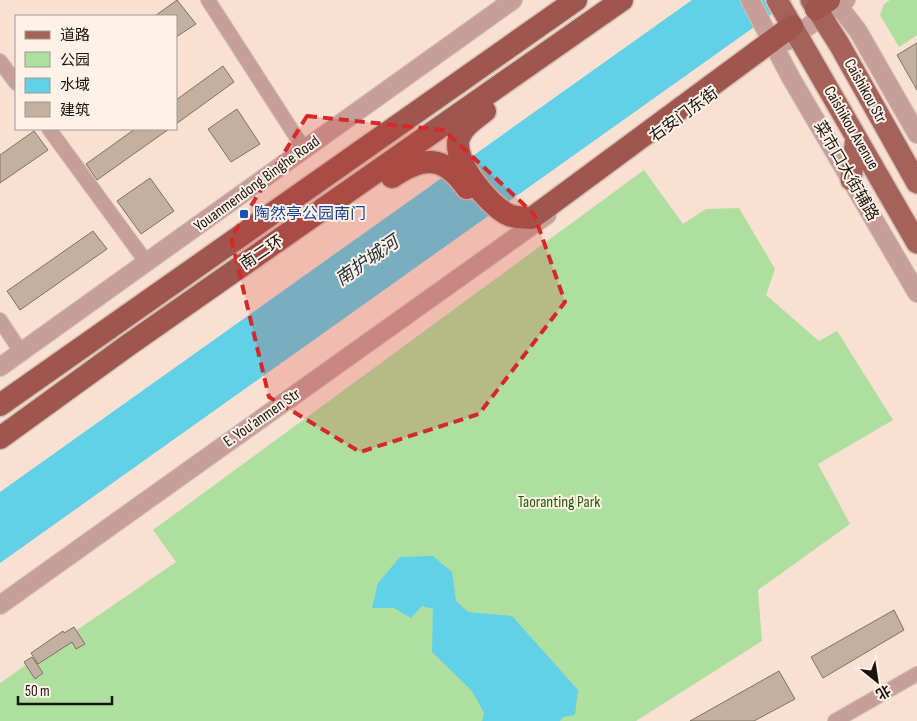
<svg xmlns="http://www.w3.org/2000/svg" width="917" height="721" font-family="'Sofia Sans Condensed','Noto Sans SC',sans-serif">
  <style>
    .green { fill: #aedf9f }
    .water { fill: #62d0e7 }
    .building { fill: #c3b0a0; stroke: #817060 }
    .lines { fill: none; stroke-linecap: round; stroke-linejoin: round }
    .minor-casing { stroke: #d4c0b3; stroke-width: 16 }
    .tertiary-casing { stroke: #d4c0b3; stroke-width: 20 }
    .primary-casing { stroke: #d4c0b3; stroke-width: 24 }
    .trunk-casing { stroke: #d4c0b3; stroke-width: 25 }
    .minor { stroke: #c69f9a; stroke-width: 14 }
    .tertiary { stroke: #c69f9a; stroke-width: 18 }
    .primary { stroke: #a5625a; stroke-width: 21 }
    .trunk { stroke: #9e564e; stroke-width: 22 }
    .marked { fill: #d62828; fill-opacity: 0.2; stroke: #d62828; stroke-width: 4; stroke-dasharray: 10 6; stroke-linejoin: round }
    .transit-dot { fill: #1a4fb4; stroke: #fef1e8; stroke-width: 2 }
    .labels { text-anchor: middle; dominant-baseline: central; stroke-width: 4; stroke-linejoin: round; paint-order: stroke }
    .street-label { font-size: 16px; fill: #1a130e; stroke: #fef1e8 }
    .transit-label { font-size: 16px; fill: #164399; stroke: #fef1e8; text-anchor: start }
    .park-label { font-size: 16px; fill: #216000; stroke: #fef1e8 }
    .water-label { font-size: 18px; font-style: italic; fill: #1c3035; stroke: #fef1e8 }
  </style>
  <rect width="100%" height="100%" fill="#f8e1d3"/>
  <path class="green" d="M890,0H917V35L899,47L880,15L884,4Z
    M644,170L683,224L706,209L739,208L775,269L766,295L819,341L837,331L893,420L818,464L850,524L758,590L762,641L636,721H0V683L176,562L153,530Z"/>
  <path class="water" d="M692,0H792L0,563V492Z
    M433,556L452,572L456,601L468,612L512,616L578,690L575,715L563,717L560,721H482L484,713L472,691L432,652L433,609L422,606L411,618L394,608H372L378,583L400,557Z"/>
  <path class="building" d="M177,0L196,24L176,37V16H155Z
    M917,43V90L897,55Z
    M223,66L234,82L176,124V100Z
    M237,109L260,144L231,162L208,129Z
    M135,129H169L97,180L86,164Z
    M34,131L48,150L0,183V155Z
    M150,178L174,211L141,234L117,201Z
    M93,231L107,249L20,310L7,291Z
    M894,610L904,630L823,678L811,657Z
    M74,627L85,644L76,649L72,642L38,664L31,653L63,631L64,633Z
    M32,657L43,673L35,679L24,662Z
    M779,671L795,699L754,721H690Z"/>
  <g class="lines">
    <defs>
      <path id="minor" d="M208,0L304,149
        M0,61L16,83
        M49,129L147,263
        M0,320L21,352
        M835,721L917,674"/>
      <path id="tertiary" d="M750,0L791,78L917,293
        M838,5L858,31L917,134
        M787,41L846,0
        M0,367L513,0
        M0,605L547,215"/>
      <path id="primary" d="M777,0L917,243
        M811,0L839,44L917,183
        M851,180L856,137"/>
      <path id="trunk" d="M816,9L829,0
        M485,111C475,119 463,126 459,138C452,161 489,206 509,215C516,218 525,217 532,218L792,26
        M392,177C424,156 444,155 467,188
        M0,405L576,0
        M0,438L127,346L622,0"/>
    </defs>
    <use href="#minor" class="minor-casing"/>
    <use href="#tertiary" class="tertiary-casing"/>
    <use href="#primary" class="primary-casing"/>
    <use href="#trunk" class="trunk-casing"/>
    <use href="#minor" class="minor"/>
    <use href="#tertiary" class="tertiary"/>
    <use href="#primary" class="primary"/>
    <use href="#trunk" class="trunk"/>
  </g>
  <path class="marked" d="M307,116L444,130L534,214L565,302L479,414L360,452L269,397L231,238Z"/>
  <rect class="transit-dot" x="239" y="209" width="10" height="10" rx="2.5"/>
  <g class="labels">
    <g class="street-label">
      <text transform="translate(865 91) rotate(61)">Caishikou Str</text>
      <text transform="translate(684 115) rotate(-36)">右安门东街</text>
      <text transform="translate(851 128) rotate(60)">Caishikou Avenue</text>
      <text transform="translate(846 171) rotate(60)">菜市口大街辅路</text>
      <text transform="translate(257 184) rotate(-36)">Youanmendong Binghe Road</text>
      <text transform="translate(262 253) rotate(-34)">南二环</text>
      <text transform="translate(262 418) rotate(-35)">E. You'anmen Str</text>
    </g>
    <g class="transit-label">
      <text x="254" y="214">陶然亭公园南门</text>
    </g>
    <g class="park-label">
      <text x="559" y="502">Taoranting Park</text>
    </g>
    <g class="water-label">
      <text transform="translate(367 261) rotate(-35)">南护城河</text>
    </g>
  </g>
  <rect x="15" y="15" width="162" height="115" fill="#fef1e8" stroke="#a39891"/>
  <rect x="25" y="31" width="25" height="8" fill="#a5625a" stroke="#a39891"/>
  <text x="60" y="40" font-size="15" fill="#1a130e">道路</text>
  <rect x="25" y="52" width="25" height="15" fill="#aedf9f" stroke="#a39891"/>
  <text x="60" y="65" font-size="15" fill="#1a130e">公园</text>
  <rect x="25" y="78" width="25" height="15" fill="#62d0e7" stroke="#a39891"/>
  <text x="60" y="90" font-size="15" fill="#1a130e">水域</text>
  <rect x="25" y="102" width="25" height="15" fill="#c3b0a0" stroke="#a39891"/>
  <text x="60" y="115" font-size="15" fill="#1a130e">建筑</text>
  <g transform="translate(877 681) rotate(150)" stroke="#fef1e8" stroke-width="4" paint-order="stroke">
  <path d="M0-4L9 19L0 12L-9 19Z" fill="#1a130e"/>
  <text y="-8" font-size="14" font-weight="bold" text-anchor="middle" fill="#1a130e">北</text>
  </g>
  <path d="M18 696v8h94v-8" fill="none" stroke="#1a130e" stroke-width="2.5"/>
  <text x="25" y="696" font-size="15" fill="#1a130e" stroke="#fef1e8" stroke-width="4" paint-order="stroke">50 m</text>
</svg>
